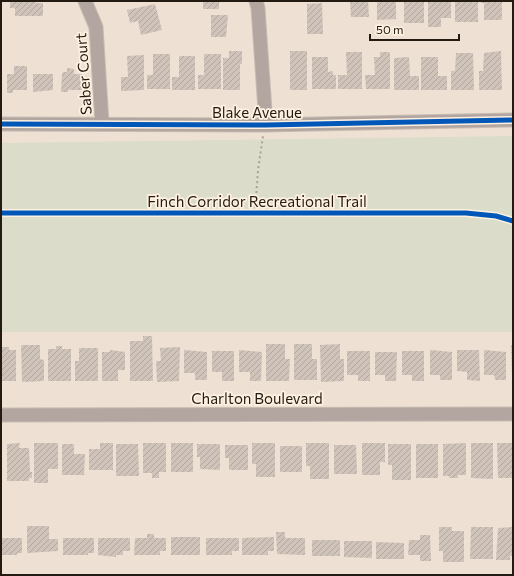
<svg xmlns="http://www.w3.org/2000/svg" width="514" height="576" font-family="Commissioner,sans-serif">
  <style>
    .grass { fill: #dbddca }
    .building { fill: url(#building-hatch) }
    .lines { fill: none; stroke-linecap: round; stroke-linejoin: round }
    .minor-casing { stroke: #c7bdb3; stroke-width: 15 }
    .path { stroke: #aaa098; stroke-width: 2; stroke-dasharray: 2 3; stroke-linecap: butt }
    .minor { stroke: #b3a6a1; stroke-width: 13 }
    .cycleway-casing { stroke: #fff1e1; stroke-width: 8 }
    .cycleway { stroke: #0057b8; stroke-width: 5 }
    .labels { text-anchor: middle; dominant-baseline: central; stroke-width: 3.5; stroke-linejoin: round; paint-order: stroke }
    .street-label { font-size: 15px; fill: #231b11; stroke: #fff1e1 }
  </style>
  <defs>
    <pattern id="building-hatch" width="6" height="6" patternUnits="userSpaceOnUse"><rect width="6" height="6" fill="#cfc3ba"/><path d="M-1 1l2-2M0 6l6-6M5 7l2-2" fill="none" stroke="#b1a79f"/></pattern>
  </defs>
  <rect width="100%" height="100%" fill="#eee1d3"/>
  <path class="grass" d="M513,136V332H1V143Z"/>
  <path class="building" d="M10,1H36V3H43V16H15V8H10Z
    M203,1H219V9H203Z
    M350,1H368L369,17H351Z
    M377,1H396V19L377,20Z
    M404,1H424V23H404Z
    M428,1H451V18H441V27H428Z
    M455,1H478V22H455Z
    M481,1H502V20H484V3H481Z
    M322,3L323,34H307V4Z
    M155,4L162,30L141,35L138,21L130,23L127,10Z
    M211,15H228L226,37H211Z
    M229,51H242V64H240V90H223V58H229Z
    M290,51H307V90H290Z
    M501,51L502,90H479V71H483L484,53Z
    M346,52H362V89H338V75H347Z
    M380,52H390V89H366L365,75H375L374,57H380Z
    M456,53H473L474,90H451V71H455Z
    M153,54H170V89H147V75H153Z
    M204,54H221V89H198V75H204Z
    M144,55V90L121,91V77H128L127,56Z
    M179,56H195V90H172V77H179Z
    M312,57H328V72L333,71V75H336V89H312Z
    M409,57L410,76H419V90H394V58Z
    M421,57H438V76H447V90H421Z
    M14,66H27V90H13V93H7V74H14Z
    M67,68L74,69V74H82V90H68V92H61L62,74L63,72H67Z
    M33,74H53V90L33,92Z
    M143,336H152L153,381H130V341H143Z
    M266,344H285V359H290L289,381H266Z
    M294,344H312V359H317V380H294Z
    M340,344V359H344V381L321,382L320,345Z
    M21,345H40V359L44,360V381L22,382Z
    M511,345H513V377H512Z
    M56,346H62V349H71V381H48V349H56Z
    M1,347H9V350H16V381H1Z
    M180,347L179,381L157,382L156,361H161L160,348Z
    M79,348H98V381H75V361H79Z
    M110,350L125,352V370H118V381H102V352H110Z
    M184,350L207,352V380H195V373H184Z
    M239,350L262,352L261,381H250V372H239Z
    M430,350L452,352V380H440V375H430Z
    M457,350H479L480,381L467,380V372L457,371Z
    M484,350L506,352V380H495L494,375H484Z
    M212,351H234V381H222V372H212Z
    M347,351H370V381H358V375H347Z
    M402,351H424V381H412V375H402Z
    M375,352H397L396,381H385V375H375Z
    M20,443L19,448H29L30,472H32V478H29V481H7V444Z
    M34,443H58V469H48V483H34Z
    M100,443H113V470H89V449H100Z
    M143,443H166V472H159V478H152V473H143Z
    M171,443H193V472H171Z
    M252,443H275V477H256V464H252Z
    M306,443H329V479H310V466H306Z
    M362,443H385V462H380V475H362Z
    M466,443V475H458V478H449V476H443V444Z
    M471,443H493V479L471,478Z
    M497,443H513V478H498Z
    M62,444H74V454H85L84,475H62Z
    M116,444H138L139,476H116Z
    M197,444H220V470L200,469V457H197Z
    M388,444H411V480H392V465H388Z
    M416,444H438V478H416Z
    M225,445H248V470H229V458H225Z
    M334,445H356L357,474H334Z
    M280,446H302V472H280Z
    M1,451H2V473H1Z
    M27,526H49V539H58V551L27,553Z
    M439,527H452V531H464V562H443V551H439Z
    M471,527H493V559H470Z
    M513,527V556H510V560H496L498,528Z
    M276,532H285V538H305V555L277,554Z
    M147,534H154V538H166V551H160V555H134L135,538H147Z
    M420,535H430L431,561H420V555H408L409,540H420Z
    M171,537H200V555H171Z
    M274,537V551H268V555H242V538Z
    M1,538H22V553H17V555H1Z
    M63,538H94V553H88V555H63Z
    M98,538H130V551H123V555H116V557L98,555Z
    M206,538H239V551H232V555H206Z
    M312,540H340V556H312Z
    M344,541H372V558L344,557Z
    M376,542L404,543V559H376Z"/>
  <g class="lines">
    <defs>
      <path id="minor" d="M85,1L96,27L102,123
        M256,1L258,8L266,125
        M1,124L266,125L513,120
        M1,415L513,414"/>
    </defs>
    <use href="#minor" class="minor-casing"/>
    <path class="path" d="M255,213L258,170L263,136"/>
    <use href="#minor" class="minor"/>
    <defs>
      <path id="cycleway" d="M1,124L266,125L513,120
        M1,213H466L496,216L513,221"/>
    </defs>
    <use href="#cycleway" class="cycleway-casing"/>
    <use href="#cycleway" class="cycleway"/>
  </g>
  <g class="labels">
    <g class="street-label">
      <text transform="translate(83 74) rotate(-94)">Saber Court</text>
      <text x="257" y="112">Blake Avenue</text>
      <text x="257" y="201">Finch Corridor Recreational Trail</text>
      <text x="257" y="398">Charlton Boulevard</text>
    </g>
  </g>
  <rect width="514" height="576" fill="none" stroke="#231b11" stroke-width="4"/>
  <path d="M370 34v6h89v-6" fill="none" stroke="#231b11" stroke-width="2"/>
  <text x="376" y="34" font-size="12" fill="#231b11" stroke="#fff1e1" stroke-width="3" paint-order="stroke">50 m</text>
</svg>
